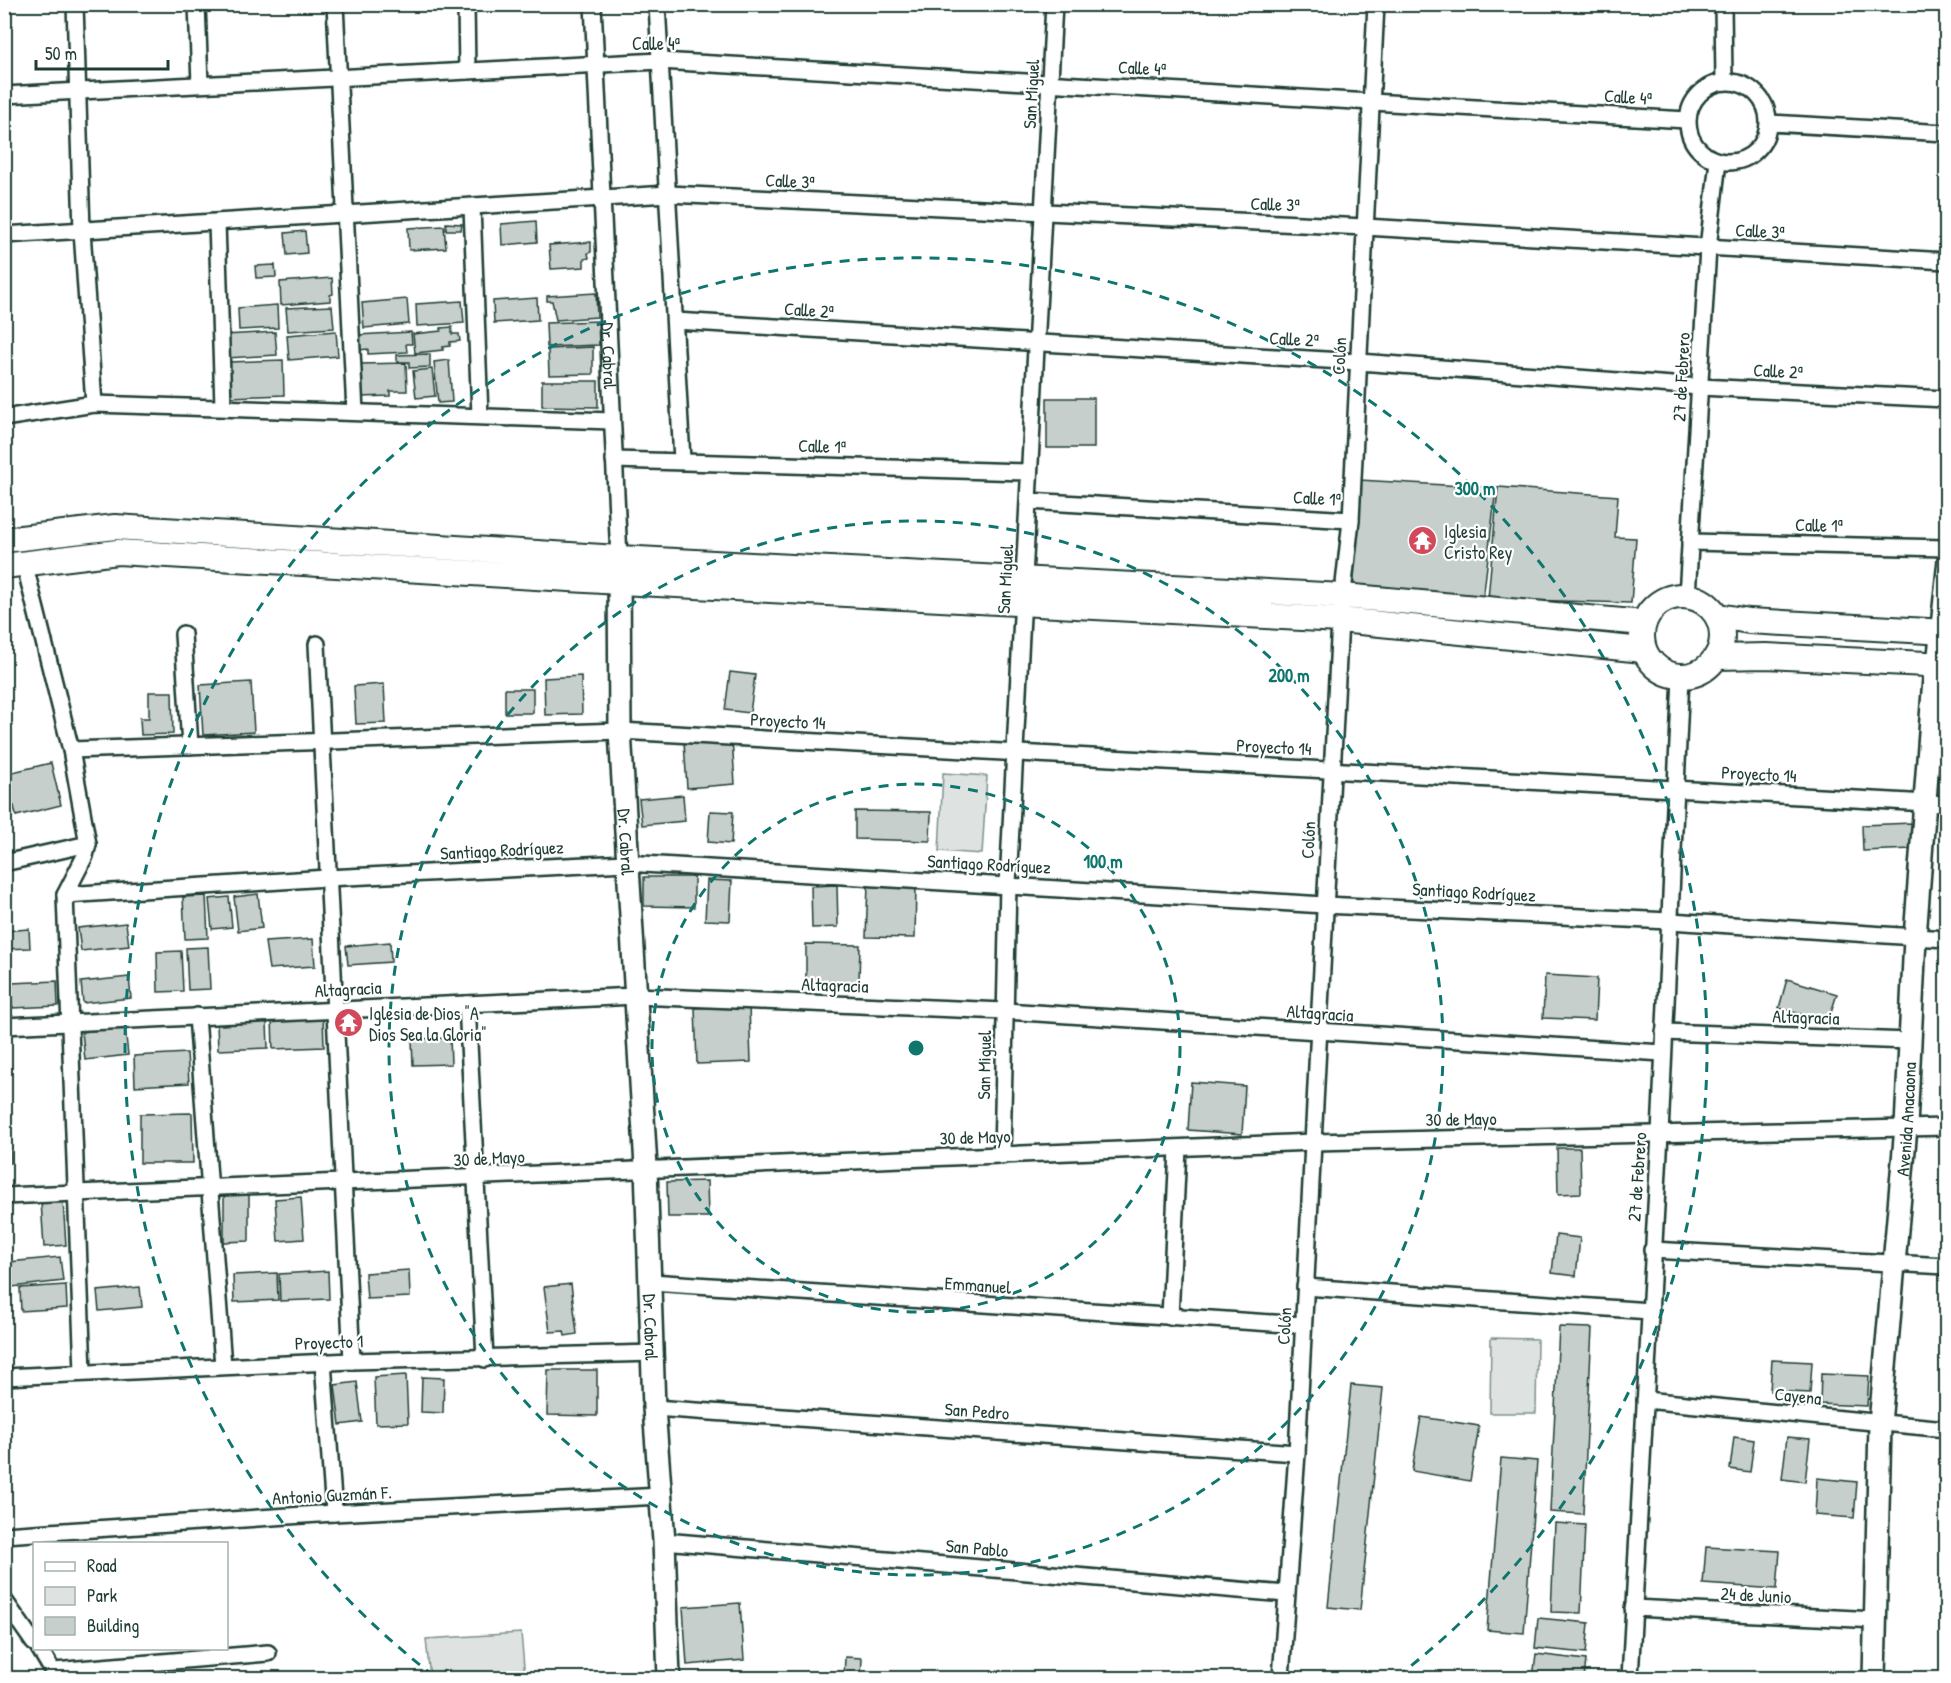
<svg xmlns="http://www.w3.org/2000/svg" width="1951" height="1683" font-family="'Patrick Hand',sans-serif">
  <style>
    .green { fill: #dee3e2; stroke: #7e908b; stroke-width: 1.5 }
    .building { fill: #c7cfcc; stroke: #1f3d34; stroke-width: 1.5 }
    .lines { fill: none; stroke-linecap: round; stroke-linejoin: round }
    .street-casing { stroke: #1f3d34; stroke-width: 20 }
    .secondary-casing { stroke: #1f3d34; stroke-width: 26 }
    .primary-casing { stroke: #1f3d34; stroke-width: 28 }
    .street { stroke: #fff; stroke-width: 15 }
    .secondary { stroke: #fff; stroke-width: 21 }
    .primary { stroke: #fff; stroke-width: 24 }
    .ring { fill: none; stroke: #0f766e; stroke-width: 3; stroke-dasharray: 10 8 }
    .labels { text-anchor: middle; dominant-baseline: central; stroke-width: 4.5; stroke-linejoin: round; paint-order: stroke }
    .street-label { font-size: 18px; fill: #1f3d34; stroke: #fff }
    .poi-label { font-size: 18px; fill: #1f3d34; stroke: #fff; text-anchor: start }
    .centre { fill: #0f766e; stroke: #fff; stroke-width: 3 }
    .ring-label { font-size: 18px; text-anchor: middle; font-weight: bold; fill: #0f766e; stroke: #fff; stroke-width: 4.5; stroke-linejoin: round; paint-order: stroke }
  </style>
  <rect width="100%" height="100%" fill="#fff"/>
  <filter id="ink" filterUnits="userSpaceOnUse"><feTurbulence type="fractalNoise" baseFrequency=".0167" numOctaves="2"/><feDisplacementMap in="SourceGraphic" scale="12" xChannelSelector="R" yChannelSelector="G"/><feConvolveMatrix kernelMatrix="1 2 1 2 8 2 1 2 1" color-interpolation-filters="sRGB"/></filter>
  <g filter="url(#ink)">
    <path class="green" d="M943,773L987,776L982,854L939,851Z
      M1491,1338L1537,1339L1536,1413H1490Z
      M521,1633L525,1678H430L426,1639Z"/>
    <path class="building" d="M536,221L537,242L502,245L501,224Z
      M446,223L462,224L461,230H446Z
      M444,226L446,248L409,250L408,228Z
      M305,231L307,253L287,255L285,233Z
      M591,242V252L588,253L589,258L584,259V267L551,269L549,245Z
      M275,265L276,277L256,278L255,266Z
      M332,278L333,294L330,295V301L281,305L280,282Z
      M596,293L597,317L556,320L552,301H547V296Z
      M537,298L538,320L494,323L493,301Z
      M407,299L409,324L364,328L362,303Z
      M462,301L464,323L417,326L416,304Z
      M277,305L278,328L239,330L238,308Z
      M332,306L334,328L288,331L286,308Z
      M598,321L599,345L547,347L546,323Z
      M452,327V334H459L460,341L450,342V346L443,347V350L415,353L413,334L441,331V328Z
      M336,331L338,356L289,360L287,335Z
      M275,332L277,355L227,358L225,335Z
      M411,332L412,344H406L407,352L368,354V349L359,350L358,335Z
      M593,347V374L549,375L548,349Z
      M430,354V367L409,368V362H397V355Z
      M283,360L284,395L231,397L229,362Z
      M449,360L452,402L438,403L434,362Z
      M406,363L407,391H390V396L360,397V364Z
      M432,369L435,396L416,398L413,371Z
      M542,381H598V407L542,406Z
      M1047,398H1094V448H1047Z
      M1359,480L1496,488L1483,600L1353,593Z
      M1498,487L1618,496L1615,537L1636,538L1631,603L1488,599Z
      M730,672L755,675L750,713L725,710Z
      M581,676L582,714L545,715L544,678Z
      M251,682L254,732L203,735L200,685Z
      M384,684L386,723L356,724L354,686Z
      M505,689H533V713H505Z
      M149,692H172L173,734L141,735L140,718H149Z
      M732,738L735,784L687,788L684,742Z
      M51,763L61,805L16,816L14,806L4,808V774Z
      M683,795L685,821L642,825L639,799Z
      M710,811L733,812L731,844L708,842Z
      M855,811L931,812L930,841L855,839Z
      M1913,823V849L1863,851L1862,825Z
      M644,877H694V907L644,906Z
      M707,880L732,881L730,921L705,920Z
      M837,885L838,927L812,928L811,886Z
      M868,885L916,886L915,938L866,937Z
      M258,894L262,928L238,931L234,897Z
      M206,896L208,938L185,939L183,897Z
      M229,897L232,927L212,929L209,899Z
      M126,923L129,946L81,951L78,928Z
      M29,929L30,948L5,949L4,931Z
      M313,939L315,966L269,969L265,942Z
      M390,942L391,962L348,965L346,946Z
      M806,944L860,945L859,982L806,981Z
      M208,947L210,989L188,990L186,948Z
      M181,951L183,991L158,992L157,952Z
      M1545,975L1597,978L1595,1020L1543,1018Z
      M129,977L131,998L83,1003L81,982Z
      M1787,979L1837,994L1828,1022L1779,1008Z
      M57,981L58,1006L12,1008L11,983Z
      M749,1006L751,1062L697,1064L695,1008Z
      M323,1016L324,1047L273,1049L272,1018Z
      M267,1022L268,1048L218,1050L217,1023Z
      M125,1027L128,1055L85,1060L82,1032Z
      M450,1038L451,1064L413,1065L412,1039Z
      M187,1053L189,1083L135,1086L134,1056Z
      M1191,1082L1245,1086L1242,1134L1188,1130Z
      M4,1106H8L11,1163H4Z
      M192,1113L193,1163H140V1114Z
      M1557,1148H1580L1581,1193L1558,1194Z
      M707,1181L708,1217H668L667,1182Z
      M224,1195H249V1241L224,1242Z
      M301,1197L304,1239L278,1241L275,1199Z
      M63,1201L66,1245L44,1247L41,1202Z
      M1556,1235L1580,1238L1576,1276L1552,1273Z
      M60,1257L63,1281L12,1287L9,1262Z
      M409,1270L410,1297L367,1299L365,1273Z
      M328,1271L329,1299L280,1301L279,1274Z
      M277,1273L278,1300L234,1302L233,1275Z
      M571,1284L577,1334L565,1336L564,1331L550,1332L544,1287Z
      M66,1285L67,1308L21,1311L20,1288Z
      M140,1287L142,1307L99,1311L97,1291Z
      M1559,1327L1592,1328L1583,1514L1550,1512Z
      M1772,1360L1812,1362L1810,1393L1770,1391Z
      M548,1370H597V1416L547,1415Z
      M1821,1374L1869,1376L1867,1406L1820,1404Z
      M406,1375L408,1423L376,1424L374,1377Z
      M422,1377L444,1378L443,1413L421,1412Z
      M357,1382L362,1422L340,1425L335,1385Z
      M1351,1385L1383,1388L1360,1610L1328,1607Z
      M1421,1417L1479,1426L1470,1481L1412,1471Z
      M1734,1437L1754,1440L1750,1472L1730,1469Z
      M1787,1437L1810,1439L1805,1482L1782,1479Z
      M1501,1458L1537,1461L1524,1633L1487,1630Z
      M1817,1478L1857,1482L1854,1518L1815,1515Z
      M1555,1523L1585,1525L1581,1613L1551,1612Z
      M1706,1547L1780,1551L1777,1589L1703,1584Z
      M740,1603L744,1660L687,1665L683,1607Z
      M1538,1618L1589,1623L1586,1653L1535,1648Z
      M1536,1654L1586,1660L1584,1678H1533Z
      M845,1657L862,1658L861,1678H844Z"/>
    <g class="lines">
      <defs>
        <g id="street">
          <path d="M75,4L82,231L94,404"/>
          <path d="M197,4L200,84"/>
          <path d="M335,4L355,412"/>
          <path d="M466,4L467,71"/>
          <path id="s1" d="M593,4L619,558"/>
          <path d="M657,4L682,460"/>
          <path d="M1723,4L1724,82"/>
          <circle cx="1728" cy="122" r="40"/>
          <path d="M4,95L660,61L1687,120"/>
          <path d="M1769,123L1946,133"/>
          <path d="M472,207L480,416"/>
          <path d="M217,223L223,406"/>
          <path d="M4,235L668,194L1365,227L1946,261"/>
          <path d="M675,321L1359,362L1700,387L1946,399"/>
          <path d="M4,418L94,404L612,421"/>
          <path d="M614,460L1029,472"/>
          <path d="M1028,501L1351,520"/>
          <path d="M1690,542L1946,548"/>
          <path d="M24,562L71,750L88,844L85,856L65,895L83,1372"/>
          <path d="M1687,596L1708,248L1718,161"/>
          <path d="M183,634L190,746"/>
          <path d="M317,644L352,1361"/>
          <path d="M1935,664L1946,560"/>
          <path d="M71,750L620,731L1946,804"/>
          <path d="M4,863L88,844"/>
          <path d="M65,895L327,878L626,863L1324,905L1670,921L1946,939"/>
          <path d="M467,1004L485,1359"/>
          <path d="M197,1016L223,1366"/>
          <path d="M4,1026L635,996L1005,1011L1663,1053"/>
          <path d="M1664,1032L1910,1041"/>
          <path d="M1002,1156L1008,884L1054,4"/>
          <path d="M4,1196L1314,1142L1946,1127"/>
          <path d="M1652,1250L1946,1266"/>
          <path d="M651,1282L1303,1325"/>
          <path d="M1305,1287L1650,1311"/>
          <path d="M1170,1317L1178,1149"/>
          <path d="M323,1362L334,1513"/>
          <path d="M4,1377L352,1361L655,1353"/>
          <path d="M1645,1400L1946,1429"/>
          <path d="M654,1408L1297,1453"/>
          <path d="M4,1535L334,1513L661,1496"/>
          <path d="M664,1541L1286,1594"/>
          <path d="M4,1600L34,1643"/>
          <path d="M1633,1608L1876,1620"/>
          <path d="M39,1648L57,1678"/>
          <path d="M54,1671L268,1653"/>
          <path d="M1281,1678L1297,1453L1340,620L1351,520L1376,4"/>
          <path d="M1630,1678L1660,1134L1681,677"/>
        </g>
        <g id="secondary">
          <path id="s2" d="M619,568L620,731L646,1167L654,1408L664,1541L669,1678"/>
          <path id="s3" d="M1874,1678L1880,1424L1906,1127L1915,938L1935,664"/>
        </g>
        <path id="primary" d="M4,540L115,527L619,558L1343,596L1644,623
          M4,566L118,552L620,582L1340,620L1643,650
          M1642 636a40 40 0 1 1 80 0a40 40 0 1 1-80 0Z
          M1718,616L1749,621L1946,632
          M1717,657L1766,656L1946,665"/>
      </defs>
      <use href="#street" class="street-casing"/>
      <use href="#secondary" class="secondary-casing"/>
      <use href="#primary" class="primary-casing"/>
      <use href="#street" class="street"/>
      <use href="#secondary" class="secondary"/>
      <use href="#primary" class="primary"/>
    </g>
  </g>
  <g class="ring">
    <circle cx="916" cy="1048" r="264"/>
    <circle cx="916" cy="1048" r="527"/>
    <path d="M434 1676A791 791 0 1 1 1398 1676"/>
  </g>
  <defs>
    <symbol id="temple-disc" viewBox="-11 -11 22 22"><circle r="9.5" fill="#d1495b" stroke="#fff"/><path d="M0-6L5-2H3V0L6.5 2.5H4V6H1.5V3h-3V6H-4V2.5H-6.5L-3 0V-2H-5Z" fill="#fff"/></symbol>
  </defs>
  <g fill-rule="evenodd">
    <use href="#temple-disc" x="1406" y="524" width="33" height="33"/>
    <use href="#temple-disc" x="332" y="1006" width="33" height="33"/>
  </g>
  <g class="labels">
    <g class="street-label">
      <text x="656" y="43">Calle 4ª</text>
      <text transform="translate(1142 68) rotate(3)">Calle 4ª</text>
      <text transform="translate(1031 94) rotate(-87)">San Miguel</text>
      <text transform="translate(1628 97) rotate(4)">Calle 4ª</text>
      <text transform="translate(790 181) rotate(3)">Calle 3ª</text>
      <text transform="translate(1275 204) rotate(2)">Calle 3ª</text>
      <text transform="translate(1760 231) rotate(3)">Calle 3ª</text>
      <text transform="translate(809 310) rotate(4)">Calle 2ª</text>
      <text transform="translate(1294 339) rotate(3)">Calle 2ª</text>
      <text stroke="none"><textPath href="#s1" startOffset="352">Dr. Cabral</textPath></text>
      <text transform="translate(1339 356) rotate(-87)">Colón</text>
      <text transform="translate(1778 371) rotate(3)">Calle 2ª</text>
      <text transform="translate(1681 377) rotate(-87)">27 de Febrero</text>
      <text transform="translate(822 446) rotate(2)">Calle 1ª</text>
      <text transform="translate(1317 498) rotate(3)">Calle 1ª</text>
      <text transform="translate(1819 525) rotate(1)">Calle 1ª</text>
      <text transform="translate(1005 579) rotate(-87)">San Miguel</text>
      <text transform="translate(788 721) rotate(3)">Proyecto 14</text>
      <text transform="translate(1274 747) rotate(3)">Proyecto 14</text>
      <text transform="translate(1759 774) rotate(3)">Proyecto 14</text>
      <text transform="translate(1308 840) rotate(-87)">Colón</text>
      <text stroke="none"><textPath href="#s2" startOffset="274">Dr. Cabral</textPath></text>
      <text transform="translate(502 850) rotate(-3)">Santiago Rodríguez</text>
      <text transform="translate(989 864) rotate(3)">Santiago Rodríguez</text>
      <text transform="translate(1474 892) rotate(3)">Santiago Rodríguez</text>
      <text transform="translate(835 985) rotate(2)">Altagracia</text>
      <text transform="translate(348 989) rotate(-3)">Altagracia</text>
      <text transform="translate(1320 1013) rotate(4)">Altagracia</text>
      <text transform="translate(1806 1017) rotate(2)">Altagracia</text>
      <text transform="translate(984 1065) rotate(-89)">San Miguel</text>
      <text transform="translate(1461 1119) rotate(-1)">30 de Mayo</text>
      <text stroke="none"><textPath href="#s3" startOffset="560">Avenida Anacaona</textPath></text>
      <text transform="translate(975 1137) rotate(-2)">30 de Mayo</text>
      <text transform="translate(489 1158) rotate(-3)">30 de Mayo</text>
      <text transform="translate(1637 1177) rotate(-86)">27 de Febrero</text>
      <text transform="translate(978 1285) rotate(4)">Emmanuel</text>
      <text transform="translate(1284 1326) rotate(-87)">Colón</text>
      <text stroke="none"><textPath href="#s2" startOffset="760">Dr. Cabral</textPath></text>
      <text transform="translate(329 1342) rotate(-2)">Proyecto 1</text>
      <text transform="translate(1798 1396) rotate(6)">Cayena</text>
      <text transform="translate(977 1411) rotate(4)">San Pedro</text>
      <text transform="translate(332 1495) rotate(-3)">Antonio Guzmán F.</text>
      <text transform="translate(977 1548) rotate(5)">San Pablo</text>
      <text transform="translate(1756 1595) rotate(3)">24 de Junio</text>
    </g>
    <g class="poi-label">
      <text x="1444" y="531">Iglesia<tspan x="1444" dy="21">Cristo Rey</tspan></text>
      <text x="369" y="1013">Iglesia de Dios "A<tspan x="369" dy="21">Dios Sea la Gloria"</tspan></text>
    </g>
  </g>
  <circle cx="916" cy="1048" r="9" class="centre"/>
  <g class="ring-label">
    <text x="1475" y="495">300 m</text>
    <text x="1289" y="682">200 m</text>
    <text x="1103" y="868">100 m</text>
  </g>
  <rect width="1951" height="1683" fill="none" stroke="#fff" stroke-width="24"/>
  <rect x="12" y="12" width="1927" height="1659" fill="none" stroke="#1f3d34" stroke-width="2" filter="url(#ink)"/>
  <rect x="33" y="1542" width="195" height="108" fill="#ffffff" stroke="#a5b1ae" stroke-width="1.5"/>
  <rect x="45" y="1562" width="30" height="9" fill="#ffffff" stroke="#a5b1ae" stroke-width="1.5"/>
  <text x="87" y="1572" font-size="18" fill="#1f3d34">Road</text>
  <rect x="45" y="1587" width="30" height="18" fill="#dee3e2" stroke="#a5b1ae" stroke-width="1.5"/>
  <text x="87" y="1602" font-size="18" fill="#1f3d34">Park</text>
  <rect x="45" y="1617" width="30" height="18" fill="#c7cfcc" stroke="#a5b1ae" stroke-width="1.5"/>
  <text x="87" y="1632" font-size="18" fill="#1f3d34">Building</text>
  <path d="M36 60v9h132v-9" fill="none" stroke="#1f3d34" stroke-width="3"/>
  <text x="45" y="60" font-size="18" fill="#1f3d34" stroke="#ffffff" stroke-width="4.5" paint-order="stroke">50 m</text>
</svg>
